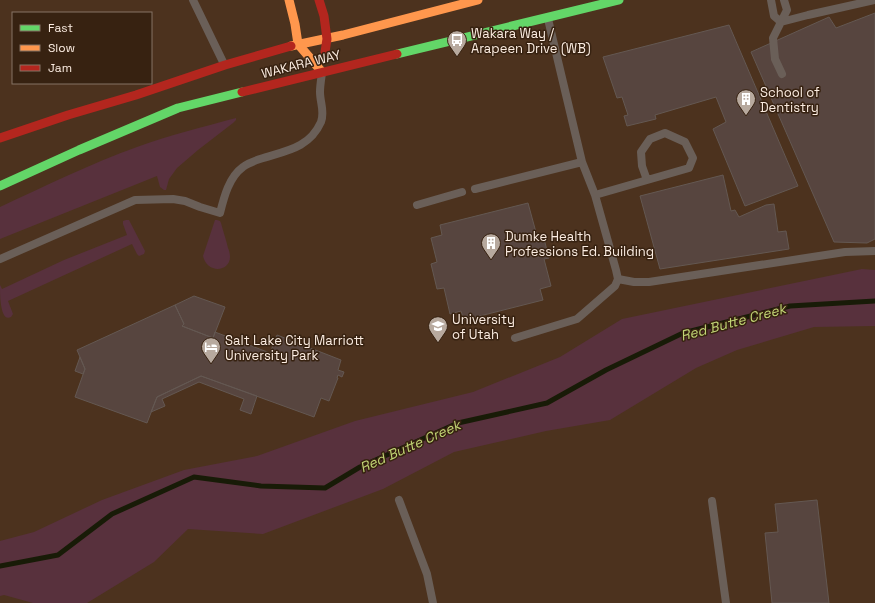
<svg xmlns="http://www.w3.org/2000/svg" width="875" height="603" font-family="'Space Grotesk',sans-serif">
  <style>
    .built { fill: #4c321e; fill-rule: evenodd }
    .green { fill: #58313d }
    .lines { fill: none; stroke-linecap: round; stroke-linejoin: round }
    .stream { stroke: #181b07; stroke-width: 5 }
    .building { fill: #57453f; stroke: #645852 }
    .lane { stroke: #6a5f58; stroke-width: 8 }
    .fast { stroke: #63d668; stroke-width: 9 }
    .slow { stroke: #ff974d; stroke-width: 9 }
    .jam { stroke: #b3261e; stroke-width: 9 }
    .labels { text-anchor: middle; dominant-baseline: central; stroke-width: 3; stroke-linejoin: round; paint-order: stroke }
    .poi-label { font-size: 13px; fill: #fbece1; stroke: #372211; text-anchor: start }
    .street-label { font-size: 13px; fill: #fbece1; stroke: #372211 }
    .water-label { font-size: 14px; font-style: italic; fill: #c2d675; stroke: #372211 }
  </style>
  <rect width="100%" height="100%" fill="#392d23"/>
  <path class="built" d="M0,0H875V603H0ZM13,13H151V83H13Z"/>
  <path class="green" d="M236,118V120L233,123L198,150L177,168L169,179L166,190H164L160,187L157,176L0,239V207C45,186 90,164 137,147C169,135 203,127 236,118Z
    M126,220H129L145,251L144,254L139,256L137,254L132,244L8,301L13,314L11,317C0,323 0,294 0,285L2,289L64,260L127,235L123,224V221Z
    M215,220H217L220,221L221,223C223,231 226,239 228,248C229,250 230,254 230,257C230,272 207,274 203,256Z
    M862,269L875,270V326L814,327L737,350L696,368L610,420L546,431L454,452L383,489L263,534L188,529L154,562L87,603H33L4,595L0,596V541L34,532L102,500L184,470L257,456L355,421L473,392L560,357L622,319Z"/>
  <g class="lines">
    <path class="stream" d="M0,566L58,555L112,514L194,477L261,486L325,488L360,467L458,423L547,403L606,370L683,333L790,306L875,301"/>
  </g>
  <path class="building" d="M875,13V239L867,243L834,242L751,52L829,17L836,28Z
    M729,25L798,186L745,206L713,129L726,122L716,97L655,115L656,119L627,126L624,116L628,115L622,97L617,98L603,57Z
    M723,175L731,211L735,210L739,217L766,205L774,204L778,232L786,231L789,249L660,269L640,196Z
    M528,203L537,236L543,235L549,258L544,259L551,286L540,289L543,300L464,320L461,311L450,314L444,288L437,289L431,264L437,262L431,238L442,235L440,225Z
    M194,296L225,307L213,338L182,326L184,324L175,305Z
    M175,305L184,324L182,326L213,338L215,332L270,353L277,335L341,360L338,370L344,372L342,377L338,375L337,378H338L329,401L321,398L314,417L201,376L157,397L147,423L75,397L85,369L77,350Z
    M80,357L85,369L83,374L75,371Z
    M201,376L257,396L251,414L240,410L244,399L199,382L162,399L165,406L151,412L157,397Z
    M817,500L829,603H772L765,533L778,532L775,504Z"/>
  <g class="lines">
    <path class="lane" d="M193,0L224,64
      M771,0L774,16L781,22
      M781,22L808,15L875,0
      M782,74L775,59L773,38L787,10L784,0
      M475,189L582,162
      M595,195L689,168L693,158L685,142L665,133L650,139L641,152L642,166L647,180
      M417,205L462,192
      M0,259L135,200L173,199L185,201L200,207L220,213C224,197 229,177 243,167C248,163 254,161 260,159C284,151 309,149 321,122C325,111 320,103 320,92C320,86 321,80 322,73
      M618,279L634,282H649L845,252L875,251
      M515,338L577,319L615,286L618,279L616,270L595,195L582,162L548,19
      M399,500L427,574L433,603
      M712,501L726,603"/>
    <path class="fast" d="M397,54L619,0
      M0,186L79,150L178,108L242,92"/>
    <path class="slow" d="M289,0L295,24L298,44L322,72
      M291,46L343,35L478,0"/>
    <path class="jam" d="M319,0L324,16L327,39L325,52
      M242,92L397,54
      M0,138L68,115L136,95L225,65L291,46"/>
  </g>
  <defs>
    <symbol id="bus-pin" viewBox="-11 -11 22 30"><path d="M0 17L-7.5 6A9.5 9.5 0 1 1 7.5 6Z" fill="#b7a99e" stroke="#372211"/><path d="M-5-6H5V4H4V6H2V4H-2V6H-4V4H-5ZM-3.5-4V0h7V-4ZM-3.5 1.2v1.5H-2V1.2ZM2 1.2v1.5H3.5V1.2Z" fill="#fff"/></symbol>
    <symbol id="building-pin" viewBox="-11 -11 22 30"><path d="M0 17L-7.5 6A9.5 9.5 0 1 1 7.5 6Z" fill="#b7a99e" stroke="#372211"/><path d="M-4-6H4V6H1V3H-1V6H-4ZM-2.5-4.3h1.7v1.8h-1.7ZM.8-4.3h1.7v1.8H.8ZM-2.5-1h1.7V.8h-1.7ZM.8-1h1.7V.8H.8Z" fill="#fff"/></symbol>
    <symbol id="university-pin" viewBox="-11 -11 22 30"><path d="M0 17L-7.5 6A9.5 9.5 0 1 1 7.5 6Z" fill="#b7a99e" stroke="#372211"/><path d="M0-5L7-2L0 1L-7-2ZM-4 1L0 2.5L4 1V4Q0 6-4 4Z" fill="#fff"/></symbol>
    <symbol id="hotel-pin" viewBox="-11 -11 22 30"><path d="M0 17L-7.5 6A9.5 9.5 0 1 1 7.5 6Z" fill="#b7a99e" stroke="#372211"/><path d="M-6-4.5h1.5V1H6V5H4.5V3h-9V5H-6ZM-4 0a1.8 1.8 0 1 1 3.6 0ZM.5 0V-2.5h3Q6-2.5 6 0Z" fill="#fff"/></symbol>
  </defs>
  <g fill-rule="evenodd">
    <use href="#bus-pin" x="446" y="29" width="22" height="30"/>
    <use href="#building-pin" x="735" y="88" width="22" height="30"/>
    <use href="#building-pin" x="480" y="232" width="22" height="30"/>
    <use href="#university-pin" x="427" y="315" width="22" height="30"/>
    <use href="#hotel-pin" x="200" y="336" width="22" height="30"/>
  </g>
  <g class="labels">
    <g class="poi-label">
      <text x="471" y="33">Wakara Way /<tspan x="471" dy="15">Arapeen Drive (WB)</tspan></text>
      <text x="760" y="92">School of<tspan x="760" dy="15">Dentistry</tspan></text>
      <text x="505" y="236">Dumke Health<tspan x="505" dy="15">Professions Ed. Building</tspan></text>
      <text x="452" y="319">University<tspan x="452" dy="15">of Utah</tspan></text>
      <text x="225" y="340">Salt Lake City Marriott<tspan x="225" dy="15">University Park</tspan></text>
    </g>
    <g class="street-label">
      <text transform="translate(301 64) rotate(-14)">WAKARA WAY</text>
    </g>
    <g class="water-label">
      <text transform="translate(733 322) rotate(-15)">Red Butte Creek</text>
      <text transform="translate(410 446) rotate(-24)">Red Butte Creek</text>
    </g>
  </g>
  <rect x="12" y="12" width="140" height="72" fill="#372211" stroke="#857364"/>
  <rect x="20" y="25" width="20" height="6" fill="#63d668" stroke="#857364"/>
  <text x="48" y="32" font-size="12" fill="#fbece1">Fast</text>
  <rect x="20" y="45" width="20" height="6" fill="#ff974d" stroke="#857364"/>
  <text x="48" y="52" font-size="12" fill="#fbece1">Slow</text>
  <rect x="20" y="65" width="20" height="6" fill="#b3261e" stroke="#857364"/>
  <text x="48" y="72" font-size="12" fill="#fbece1">Jam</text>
</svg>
